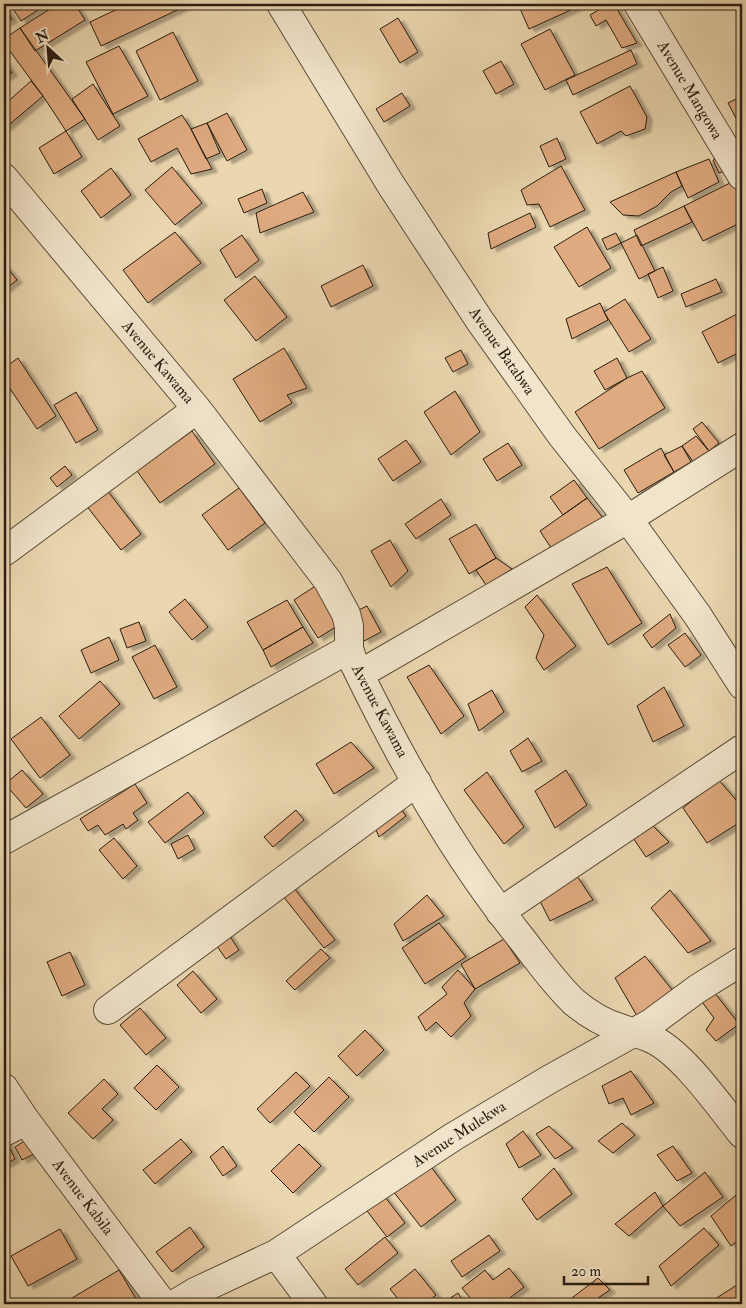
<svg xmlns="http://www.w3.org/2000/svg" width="746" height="1308" font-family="'IM FELL Double Pica',serif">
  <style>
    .building { fill: #dfaa7f; stroke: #291e11; filter: url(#shadow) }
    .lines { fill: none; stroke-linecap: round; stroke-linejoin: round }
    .street-casing { stroke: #594c38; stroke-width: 30 }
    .street { stroke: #f1e4cb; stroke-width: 28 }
    .labels { text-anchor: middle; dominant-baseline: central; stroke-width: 4.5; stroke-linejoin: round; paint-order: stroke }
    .street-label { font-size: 16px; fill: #291e11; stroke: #f1e4cb }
  </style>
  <defs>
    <filter id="shadow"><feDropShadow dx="5.5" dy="3" stdDeviation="1" flood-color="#0004"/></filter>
  </defs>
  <rect width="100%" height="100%" fill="#ead6af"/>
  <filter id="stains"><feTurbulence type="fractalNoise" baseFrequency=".004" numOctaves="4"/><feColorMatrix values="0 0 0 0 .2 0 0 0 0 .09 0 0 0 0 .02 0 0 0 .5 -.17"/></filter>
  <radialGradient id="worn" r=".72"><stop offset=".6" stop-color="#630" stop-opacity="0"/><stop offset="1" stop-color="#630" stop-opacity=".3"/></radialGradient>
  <path class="building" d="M10,4H47L21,21Z
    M58,4H75L85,20L35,51L20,28Z
    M128,4H190L101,46L90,22Z
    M518,4H584L529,29Z
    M609,4H614L637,43L622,48L606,20L596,26L590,15Z
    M4,5L12,19L4,24Z
    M398,18L418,52L400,63L380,29Z
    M20,28L85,119L66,131L43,96L4,43V39Z
    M550,29L575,75L545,90L521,44Z
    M173,32L198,81L160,100L136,51Z
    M119,46L148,96L113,114L86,62Z
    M631,50L637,64L573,95L566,80Z
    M4,60L12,73L4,78Z
    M501,61L514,84L496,94L483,71Z
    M31,81L43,96L4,129V105Z
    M93,84L120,126L98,140L72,99Z
    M630,86L647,117L645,129L626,136L621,131L597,144L580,112Z
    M402,93L410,106L384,122L376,109Z
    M742,96V122L739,124L728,103Z
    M227,113L247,150L227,161L207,123Z
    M182,115L191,129L212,169L191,174L177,148L151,162L138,139Z
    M207,123L220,153L206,159L191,129Z
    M66,131L82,157L54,174L39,148Z
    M557,138L566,159L549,167L540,146Z
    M723,156L729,169L719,173L713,160Z
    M709,159L719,182L688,198L676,172Z
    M561,166L585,210L550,227L539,204L527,205L521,190Z
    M172,167L202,203L175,225L145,190Z
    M111,168L131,195L101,218L81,191Z
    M676,172L682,186L671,192L657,206L639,216L623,215L610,202Z
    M734,181L742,197V222L703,241L684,206Z
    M262,189L267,203L244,213L238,199Z
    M303,192L314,212L260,233L256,213Z
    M684,206L692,222L641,246L634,230Z
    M530,213L536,227L491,249L488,233Z
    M587,227L611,268L579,287L554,247Z
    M175,232L201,263L148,303L123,270Z
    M616,233L621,243L607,250L602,239Z
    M242,235L259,260L236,278L220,250Z
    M637,235L655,271L639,279L621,243Z
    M4,264L17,280L4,290Z
    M363,265L373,286L331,307L321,286Z
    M663,267L673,291L658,298L648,274Z
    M255,276L287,317L256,341L224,300Z
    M716,279L722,292L686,307L681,294Z
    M625,299L651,339L629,352L604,312Z
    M600,303L608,320L572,339L566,319Z
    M739,313L742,320V351L718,363L702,332Z
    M284,348L307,388L287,395L292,403L260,422L233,379Z
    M461,350L468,364L453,372L445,358Z
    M18,358L56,416L37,429L9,387L4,391V368Z
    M617,358L627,378L605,390L594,371Z
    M642,371L665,408L599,449L575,412L627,378Z
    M455,391L480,432L451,455L424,412Z
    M76,392L98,430L76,443L54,405Z
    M702,422L719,443L709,451L693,429Z
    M192,431L215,464L160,503L137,471Z
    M696,436L709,451L694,463L682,446Z
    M406,440L421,462L393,481L378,459Z
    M508,443L522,465L497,481L483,459Z
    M682,446L691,462L674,472L664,455Z
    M661,448L674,472L638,493L624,470Z
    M65,466L72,475L57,487L50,478Z
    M574,480L587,498L563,515L550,497Z
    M103,485L141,534L121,550L82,500Z
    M239,488L265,523L228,550L202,515Z
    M587,498L603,518L553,551L540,531Z
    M441,499L451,515L416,539L405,524Z
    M476,524L496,558L469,574L449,539Z
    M390,540L408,571L391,587L371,551Z
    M496,558L512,569L486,585L476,570Z
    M607,567L642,623L608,645L572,584Z
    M317,585L342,623L318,638L294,600Z
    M537,595L576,646L544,670L536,658L544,635L525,607Z
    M185,599L208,627L192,640L169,612Z
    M287,600L303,627L263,650L247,622Z
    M367,606L381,632L364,641L350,614Z
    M670,614L676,628L652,648L643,635Z
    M139,622L146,641L127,648L120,629Z
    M303,627L313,643L271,667L263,650Z
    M685,633L701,655L685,667L668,645Z
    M109,637L119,660L91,673L81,650Z
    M155,645L177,687L154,699L132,657Z
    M429,665L464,716L441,734L407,677Z
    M100,681L120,704L79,739L59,716Z
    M664,687L684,726L653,742L637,706Z
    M492,690L504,712L479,731L468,704Z
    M41,717L70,755L40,778L11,739Z
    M528,738L542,761L522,772L510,751Z
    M351,742L374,768L334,794L316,764Z
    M22,770L43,794L26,808L5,784Z
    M566,770L587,805L555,828L535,791Z
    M487,772L524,827L504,844L464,790Z
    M718,779L742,807V821L707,843L683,808Z
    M135,784L147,803L133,813L138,820L126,829L123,824L105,835L98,825L88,831L80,819Z
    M188,792L204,813L165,843L148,822Z
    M396,802L406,816L379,837L371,818Z
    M296,810L304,820L273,847L264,837Z
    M649,822L669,842L646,857L631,835Z
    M188,835L195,849L178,859L171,844Z
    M114,838L137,866L123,879L99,850Z
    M577,876L593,900L550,921L540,901Z
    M290,883L335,940L324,948L279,891Z
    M670,890L711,941L688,953L651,908Z
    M427,895L444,916L403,941L394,924Z
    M439,923L466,957L425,984L402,948Z
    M223,926L239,950L226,959L210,936Z
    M504,939L520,963L475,989L461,964Z
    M321,949L330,958L295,990L286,981Z
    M70,952L85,985L62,996L47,962Z
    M645,956L673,991L640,1021L615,978Z
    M458,970L475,989L464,1003L471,1016L451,1037L436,1022L426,1031L418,1017L447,994L442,987Z
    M193,971L217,999L201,1013L177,985Z
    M714,992L739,1024L716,1041L706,1030L714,1018L702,1002Z
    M140,1008L166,1038L146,1055L120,1025Z
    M365,1030L384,1050L357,1076L338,1056Z
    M157,1065L179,1087L156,1110L134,1088Z
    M631,1071L654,1103L631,1115L623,1098L609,1104L602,1086Z
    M296,1072L310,1086L270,1123L257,1109Z
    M329,1077L349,1097L314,1132L294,1112Z
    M104,1079L118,1094L102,1109L113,1120L93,1139L68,1113Z
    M622,1123L635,1135L613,1153L598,1141Z
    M549,1126L573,1148L555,1159L536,1134Z
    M523,1131L541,1155L519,1168L506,1144Z
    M181,1139L192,1152L155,1184L143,1170Z
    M6,1140L15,1159L4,1165V1141Z
    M26,1140L34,1154L22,1160L15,1147Z
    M299,1144L321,1166L293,1193L271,1171Z
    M223,1146L237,1166L223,1176L210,1157Z
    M673,1146L692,1173L677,1181L657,1155Z
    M429,1164L456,1200L421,1227L393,1191Z
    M554,1168L572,1194L537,1220L522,1199Z
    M705,1172L723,1197L680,1226L663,1206Z
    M742,1190V1237L731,1246L711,1216Z
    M655,1192L663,1206L629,1236L615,1224Z
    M382,1193L405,1223L387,1237L364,1207Z
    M190,1227L204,1247L172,1272L156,1252Z
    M704,1228L719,1245L671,1286L659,1266Z
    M60,1229L77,1259L28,1286L11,1256Z
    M489,1235L500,1251L462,1277L451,1261Z
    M385,1237L398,1253L358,1285L345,1269Z
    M509,1268L524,1287L502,1304H475L462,1288L485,1270L493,1280Z
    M415,1269L436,1295L425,1304H402L390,1289Z
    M119,1270L139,1304H62Z
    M598,1278L610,1290L589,1304H564Z
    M740,1283L742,1286V1304H719L715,1299Z
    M208,1290L219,1304H189Z
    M458,1293L465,1304H441Z"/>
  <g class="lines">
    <defs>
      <path id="street" d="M281,4L391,185L480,321L562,436L628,519L698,616L742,685
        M638,4L742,176
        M4,178L197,409L328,581L346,614L349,626V649L353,661C400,758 453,854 521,938C538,960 554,983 574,1002C587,1013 603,1023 620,1028C630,1032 642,1034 652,1039C683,1053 720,1107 742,1134
        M4,552L197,409
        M360,674L628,519L742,447
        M4,840L349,649
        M500,912L742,749
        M108,1010L417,782
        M4,1088L26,1121L163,1304
        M4,1132L26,1121
        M276,1254L313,1304
        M175,1304L195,1292L276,1254L453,1137L550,1079L651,1023L697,989L742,961"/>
    </defs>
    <use href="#street" class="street-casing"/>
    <use href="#street" class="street"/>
  </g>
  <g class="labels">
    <g class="street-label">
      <text transform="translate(690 90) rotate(59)">Avenue Mangowa</text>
      <text transform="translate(502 351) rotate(55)">Avenue Batabwa</text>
      <text transform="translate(158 362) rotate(50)">Avenue Kawama</text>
      <text transform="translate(380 711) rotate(62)">Avenue Kawama</text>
      <text transform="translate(459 1134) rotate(-33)">Avenue Mulekwa</text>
      <text transform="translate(83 1197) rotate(53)">Avenue Kabila</text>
    </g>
  </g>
  <rect width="746" height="1308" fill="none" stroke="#ead6af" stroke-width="20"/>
  <rect x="5" y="5" width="736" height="1298" fill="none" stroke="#291e11" stroke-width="2.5"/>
  <rect x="10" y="10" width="726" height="1288" fill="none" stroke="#291e11"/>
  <g transform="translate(48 48) rotate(334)" stroke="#f1e4cb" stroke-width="4" paint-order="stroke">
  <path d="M0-4L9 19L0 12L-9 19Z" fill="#291e11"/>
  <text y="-8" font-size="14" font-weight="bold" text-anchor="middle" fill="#291e11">N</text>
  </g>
  <path d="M564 1276v8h84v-8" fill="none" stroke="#291e11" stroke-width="2.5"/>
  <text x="571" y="1276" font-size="15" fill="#291e11" stroke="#f1e4cb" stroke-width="4" paint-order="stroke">20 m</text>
  <rect width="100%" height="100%" filter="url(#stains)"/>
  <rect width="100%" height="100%" fill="url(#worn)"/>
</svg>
